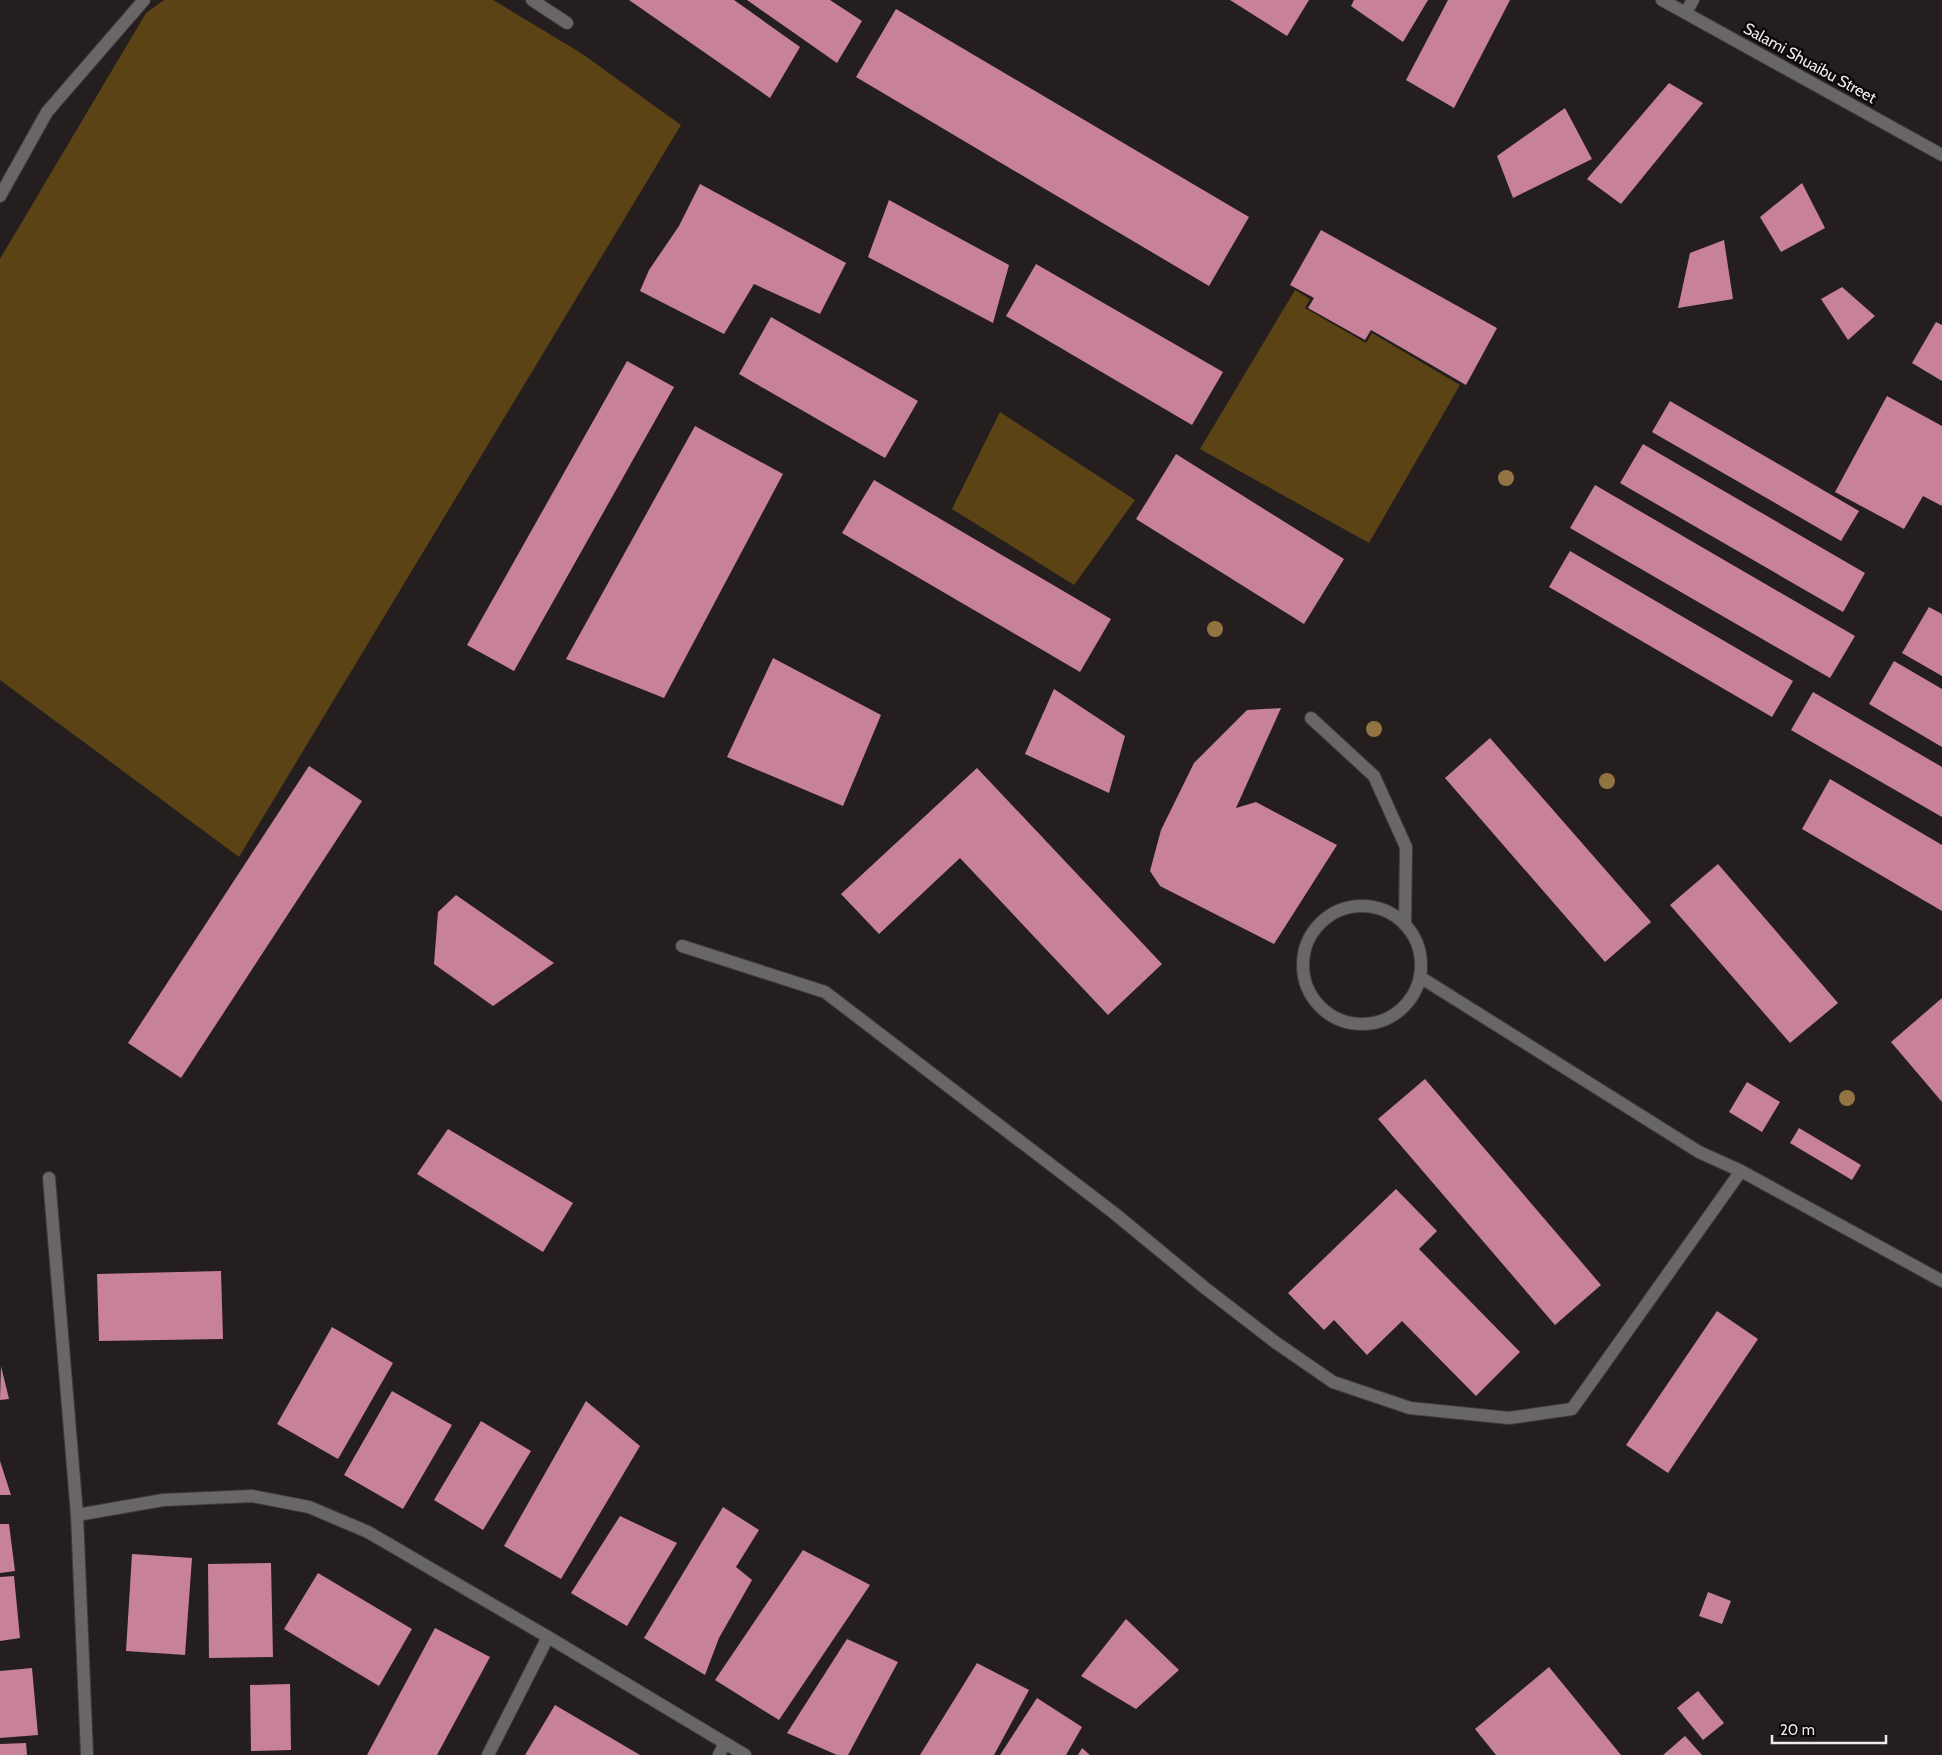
<svg xmlns="http://www.w3.org/2000/svg" width="1942" height="1755" font-family="Cabin,sans-serif">
  <style>
    .green { fill: #5b4316 }
    .building { fill: #c7829a }
    .lines { fill: none; stroke-linecap: round; stroke-linejoin: round }
    .minor-casing { stroke: #413b3b; stroke-width: 14 }
    .minor { stroke: #696765; stroke-width: 12 }
    .tree { fill: #927443 }
    .labels { text-anchor: middle; dominant-baseline: central; stroke-width: 5; stroke-linejoin: round; paint-order: stroke }
    .street-label { font-size: 16px; fill: #efeaea; stroke: #0c0909 }
  </style>
  <rect width="100%" height="100%" fill="#251e1e"/>
  <path class="green" d="M164,0H493L581,53L681,125L239,857L0,680V259L146,13Z
    M1295,290L1310,299L1305,308L1366,343L1372,333L1460,385L1369,543L1200,449Z
    M1000,412L1135,500L1074,585L952,509Z"/>
  <path class="building" d="M629,0H734L800,47L770,98Z
    M747,0H830L862,21L837,63Z
    M1230,0H1309L1287,36Z
    M1354,0H1428L1403,42L1351,6Z
    M1448,0H1510L1454,108L1406,80Z
    M896,9L1249,217L1209,286L856,77Z
    M1669,83L1703,103L1621,204L1587,179Z
    M1565,108L1592,159L1513,198L1497,156Z
    M1802,183L1825,228L1781,252L1760,217Z
    M700,184L846,263L820,314L754,284L724,334L640,291L649,270L679,226Z
    M889,200L1009,265L993,323L868,257Z
    M1321,230L1497,328L1466,385L1371,330L1365,340L1308,308L1314,298L1290,285Z
    M1724,240L1733,299L1678,308L1690,253Z
    M1036,264L1223,372L1192,425L1006,316Z
    M1842,287L1875,316L1848,340L1821,299Z
    M771,317L918,401L885,458L739,374Z
    M1936,322L1942,325V381L1912,363Z
    M627,361L674,387L514,671L467,645Z
    M1887,396L1942,426V506L1923,496L1904,529L1835,492Z
    M1670,401L1859,511L1841,541L1652,432Z
    M695,426L783,474L664,698L566,659Z
    M1643,444L1865,573L1843,612L1620,483Z
    M1176,454L1344,559L1304,624L1136,519Z
    M874,480L1111,619L1080,672L842,533Z
    M1595,485L1855,636L1830,678L1570,528Z
    M1570,551L1793,681L1772,717L1549,587Z
    M1929,607L1942,614V676L1902,653Z
    M773,658L881,715L843,806L727,757Z
    M1894,661L1942,689V747L1869,704Z
    M1054,689L1125,736L1109,793L1025,754Z
    M1813,692L1942,767V817L1791,730Z
    M1281,708L1236,808L1256,802L1337,845L1274,944L1160,886L1150,871L1161,830L1194,763L1247,710Z
    M1490,738L1651,922L1605,962L1445,778Z
    M309,766L362,801L181,1078L128,1043Z
    M977,768L1162,964L1108,1015L960,858L879,934L841,894Z
    M1830,779L1942,845V911L1802,829Z
    M1718,864L1838,1003L1790,1043L1670,905Z
    M456,895L554,963L493,1006L434,964L438,912Z
    M1942,998V1102L1891,1042Z
    M1425,1079L1601,1285L1555,1325L1378,1119Z
    M1747,1082L1780,1102L1762,1132L1729,1112Z
    M1799,1128L1861,1165L1852,1180L1790,1143Z
    M448,1129L573,1203L543,1252L417,1174Z
    M1396,1189L1437,1231L1419,1249L1520,1352L1476,1396L1402,1321L1367,1355L1334,1320L1324,1330L1288,1293Z
    M221,1271L223,1339L99,1341L97,1274Z
    M1717,1311L1758,1339L1668,1473L1626,1445Z
    M332,1327L393,1363L338,1459L277,1424Z
    M1,1366L9,1399L0,1400Z
    M392,1391L452,1425L403,1509L344,1475Z
    M586,1401L640,1446L561,1579L504,1546Z
    M481,1421L531,1451L483,1530L434,1500Z
    M0,1461L11,1495H0Z
    M723,1507L759,1530L736,1567L752,1580L719,1638L705,1675L644,1638Z
    M620,1516L677,1543L627,1626L571,1593Z
    M0,1524H9L15,1571L0,1573Z
    M803,1550L870,1585L779,1720L715,1680Z
    M132,1554L192,1558L185,1655L126,1651Z
    M271,1563L273,1657L209,1658L208,1564Z
    M318,1573L412,1629L379,1686L284,1629Z
    M14,1576L20,1638L0,1641V1577Z
    M1708,1592L1731,1601L1722,1624L1699,1616Z
    M1126,1619L1179,1670L1136,1709L1081,1676Z
    M435,1628L490,1657L437,1755H367Z
    M847,1639L898,1662L848,1755H837L787,1733Z
    M977,1663L1029,1690L994,1755H920Z
    M1549,1667L1621,1755H1496L1475,1729Z
    M32,1668L38,1735L0,1738V1671Z
    M290,1684L291,1750L251,1751L250,1685Z
    M1698,1691L1724,1723L1703,1740L1677,1708Z
    M1037,1698L1082,1727L1066,1755H1000Z
    M555,1705L640,1755H525Z
    M1685,1736L1702,1755H1663Z
    M26,1743L27,1755H0V1744Z
    M1082,1748L1090,1755H1078Z"/>
  <g class="lines">
    <defs>
      <path id="minor" d="M532,0L567,23
        M1662,0L1942,155
        M1686,12L1693,0
        M0,196L47,112L144,0
        M1311,718L1374,776L1406,847L1405,925
        M1303 965a59 59 0 1 1 118 0a59 59 0 1 1-118 0Z
        M682,946L825,992L1114,1213L1205,1288L1275,1342L1333,1382L1410,1408L1509,1418L1572,1409L1741,1171
        M1420,977L1699,1152L1741,1171L1942,1281
        M49,1178L77,1515L87,1755
        M77,1515L163,1500L252,1496L309,1507L368,1532L548,1637L745,1755
        M488,1755L548,1637
        M719,1755L725,1743"/>
    </defs>
    <use href="#minor" class="minor-casing"/>
    <use href="#minor" class="minor"/>
  </g>
  <g class="tree">
    <circle cx="1506" cy="478" r="8"/>
    <circle cx="1215" cy="629" r="8"/>
    <circle cx="1374" cy="729" r="8"/>
    <circle cx="1607" cy="781" r="8"/>
    <circle cx="1847" cy="1098" r="8"/>
  </g>
  <g class="labels">
    <g class="street-label">
      <text transform="translate(1810 63) rotate(29)">Salami Shuaibu Street</text>
    </g>
  </g>
  <path d="M1772 1735v8h114v-8" fill="none" stroke="#efeaea" stroke-width="2.5"/>
  <text x="1780" y="1735" font-size="15" fill="#efeaea" stroke="#0c0909" stroke-width="4" paint-order="stroke">20 m</text>
</svg>
